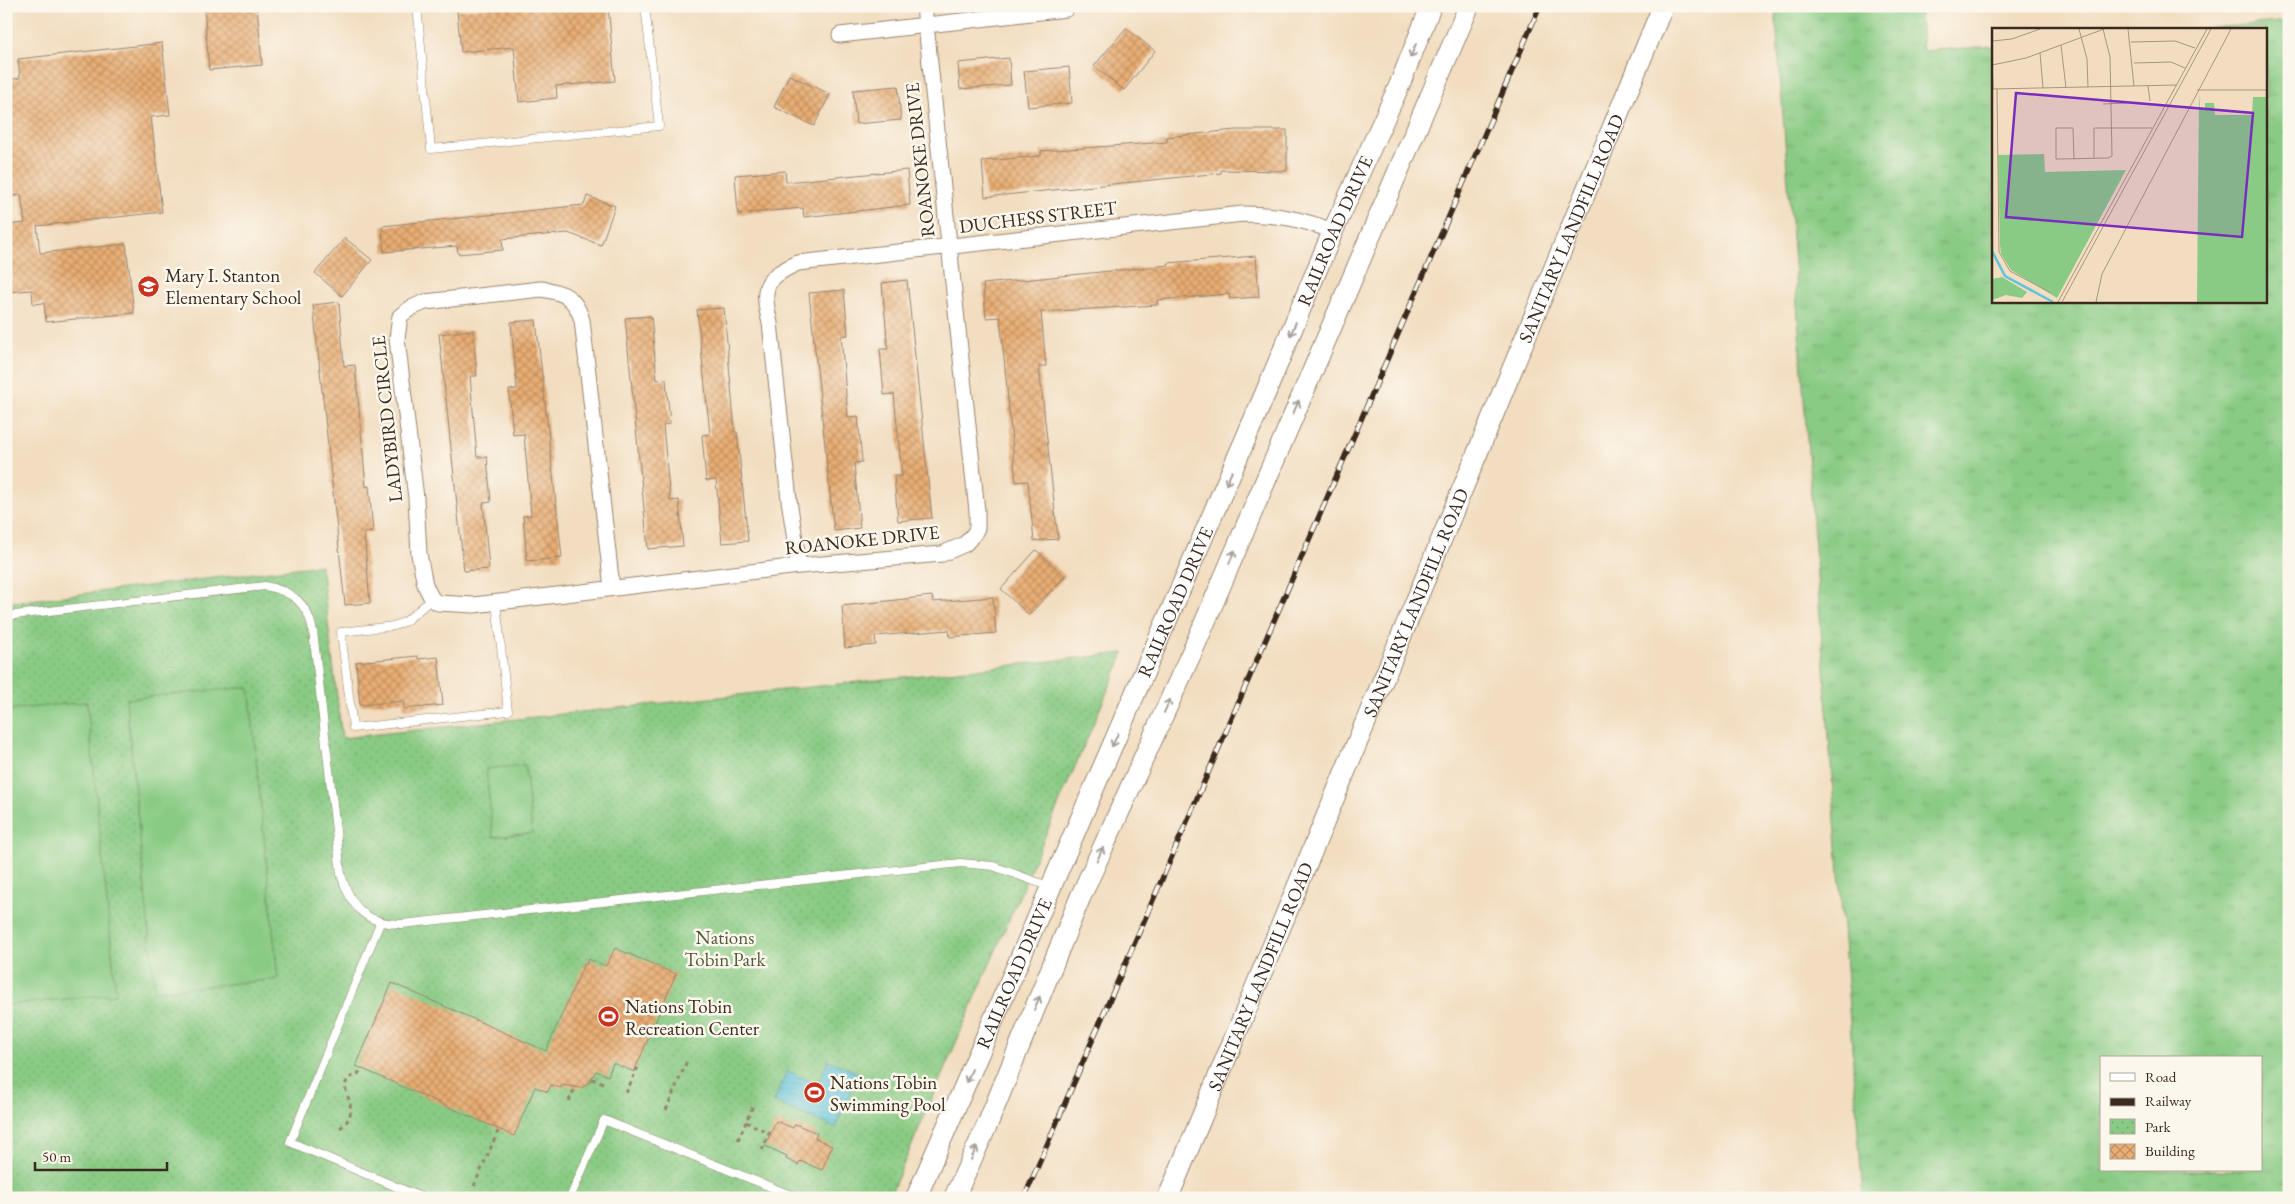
<svg xmlns="http://www.w3.org/2000/svg" width="2295" height="1204" font-family="'EB Garamond',serif">
  <style>
    .grass { fill: url(#grass-tufts); stroke: #627a51; fill-rule: evenodd }
    .park { fill: url(#park-dots); stroke: #627a51 }
    .garden { fill: #89cb84; stroke: #627a51 }
    .water { fill: url(#water-rules); stroke: #4c787d }
    .building { fill: url(#building-cross-hatch) }
    .lines { fill: none; stroke-linecap: round; stroke-linejoin: round }
    .lane-casing { stroke: #96846f; stroke-width: 9 }
    .street-casing { stroke: #96846f; stroke-width: 17 }
    .secondary-casing { stroke: #96846f; stroke-width: 22 }
    .path { stroke: #96846f; stroke-width: 3; stroke-dasharray: 4 4; stroke-linecap: butt }
    .lane { stroke: #fff; stroke-width: 8 }
    .street { stroke: #fff; stroke-width: 15 }
    .secondary { stroke: #fff; stroke-width: 20 }
    .rail-casing { stroke: #3b2a1e; stroke-width: 5.5 }
    .rail { stroke: #fbf7ec; stroke-width: 4; stroke-dasharray: 11; stroke-linecap: butt }
    .oneway { stroke: #a79f9a }
    .labels { text-anchor: middle; dominant-baseline: central; stroke-width: 5; stroke-linejoin: round; paint-order: stroke }
    .street-label { font-size: 19px; fill: #3b2a1e; stroke: #fbf7ec }
    .poi-label { font-size: 19px; fill: #3b2a1e; stroke: #fbf7ec; text-anchor: start }
    .park-label { font-size: 19px; fill: #525a3d; stroke: #fbf7ec }
    .inset-river { fill: none; stroke: #5ec5dc; stroke-width: 2.5 }
    .inset-road { fill: none; stroke: #a9957f; stroke-width: 1 }
    .view { fill: #7b2cbf; fill-opacity: 0.15; stroke: #7b2cbf; stroke-width: 2.5 }
    .inset-edge { fill: none; stroke: #3b2a1e; stroke-width: 2.5 }
  </style>
  <defs>
    <pattern id="grass-tufts" width="24" height="20" patternUnits="userSpaceOnUse" patternTransform="scale(1.25)"><rect width="24" height="20" fill="#89cb84"/><path d="M3 7l-1-3M5 7V3M7 7l1-3M15 17l-1-3M17 17v-4M19 17l1-3" fill="none" stroke="#77ae72"/></pattern>
    <pattern id="park-dots" width="8" height="8" patternUnits="userSpaceOnUse" patternTransform="scale(1.25)"><rect width="8" height="8" fill="#89cb84"/><path d="M2 2h.1M6 6h.1" fill="none" stroke="#77ae72" stroke-width="1.8" stroke-linecap="round"/></pattern>
    <pattern id="water-rules" width="6" height="5" patternUnits="userSpaceOnUse" patternTransform="scale(1.25)"><rect width="6" height="5" fill="#5ec5dc"/><path d="M0 2.5h6" fill="none" stroke="#53a9bc"/></pattern>
    <pattern id="building-cross-hatch" width="8" height="8" patternUnits="userSpaceOnUse" patternTransform="scale(1.25)"><rect width="8" height="8" fill="#e9ae74"/><path d="M0 0l8 8M0 8l8-8" fill="none" stroke="#be8e5f"/></pattern>
  </defs>
  <rect width="100%" height="100%" fill="#fbf7ec"/>
  <filter id="ink" filterUnits="userSpaceOnUse"><feTurbulence type="fractalNoise" baseFrequency=".02" numOctaves="2"/><feDisplacementMap in="SourceGraphic" scale="10" xChannelSelector="R" yChannelSelector="G"/><feConvolveMatrix kernelMatrix="1 2 1 2 8 2 1 2 1" color-interpolation-filters="sRGB"/></filter>
  <filter id="wash" filterUnits="userSpaceOnUse"><feTurbulence type="fractalNoise" baseFrequency=".0096" numOctaves="4" result="noise"/><feDisplacementMap in="SourceGraphic" scale="20" xChannelSelector="R" yChannelSelector="G"/><feGaussianBlur stdDeviation="1.12" result="paint"/><feColorMatrix in="noise" values="0 0 0 0 0 0 0 0 0 0 0 0 0 0 0 0 0 1.4 0 .05"/><feComposite in="paint" operator="in"/></filter>
  <g filter="url(#wash)">
    <rect width="100%" height="100%" fill="#f2ddc0"/>
    <path class="grass" d="M1775,6H1777L1778,10L1816,6H1919L1923,51L1994,46V301H2266V29H2202L2289,21V1198H1863ZM2101,1058H2261V1170H2101Z"/>
    <path class="park" d="M321,565L342,738L1124,653L889,1198H6V603Z"/>
    <path class="garden" d="M249,687L278,979L155,991L126,699Z
      M87,702L116,994L6,1005V710Z
      M525,765L532,833L493,837L486,769Z"/>
    <path class="water" d="M828,1060L859,1073L835,1128L774,1102L787,1071L818,1084Z"/>
    <g id="blocks">
      <path class="building" d="M204,6H257L262,65L209,70Z
        M500,6H608L615,81L556,86L557,98L519,102L514,47L461,52L457,10Z
        M1126,28L1155,51L1124,90L1094,66Z
        M162,43L170,115L151,117L162,212L37,226L40,253L126,244L134,313L46,322L44,303L33,304L32,290L6,292V225L25,223L21,195L6,197V80L20,78L18,59Z
        M1009,58L1011,85L960,89L958,63Z
        M1069,67L1072,103L1028,107L1024,71Z
        M789,75L830,94L814,126L774,107Z
        M898,86L901,120L856,124L853,90Z
        M1235,130H1287V171L1221,170V173L985,197L982,161L1041,156V151L1167,142V137Z
        M907,170L910,205L804,217L803,208L738,214L735,175L785,171L786,182Z
        M587,196L615,206L601,245L568,233L502,239L503,250L458,254L457,246L384,252L382,226L584,205Z
        M345,238L372,260L342,296L315,273Z
        M1256,256L1259,297L1230,299L1229,294L1157,300V305L1041,312L1046,366H1039L1058,539L1034,541L1028,481L1016,482L1000,317L986,318L983,284L1169,265L1168,263Z
        M907,280L932,518L898,521L894,476H902L894,394L884,395L880,349H888L882,283Z
        M844,290L848,335L841,336L848,417L858,416L862,462L854,463L860,528L834,531L809,293Z
        M339,302L344,366L355,365L366,487L369,486L373,532L364,533L370,603L345,605L313,305Z
        M724,308L735,432H737L748,541L722,543L716,480L706,481L702,435L710,434L697,310Z
        M651,316L657,380L666,379L670,424L663,425L670,501L679,500L683,546L648,549L625,318Z
        M536,320L562,558L527,561L523,516L531,515L524,434L513,435L509,390L517,389L511,322Z
        M473,330L477,376H470L477,457H487L491,502L483,503L489,569L464,571L439,334Z
        M1036,550L1065,576L1029,615L1001,589Z
        M932,596L933,602L993,597L996,633L950,637L949,630L875,636L876,645L845,648L842,606Z
        M418,656V659L438,657L443,705L404,709L403,701L360,705L356,662Z
        M615,948L676,974L634,1072L613,1063L608,1076L596,1071L589,1083L581,1088L562,1085L561,1088L551,1085L548,1092L535,1087L514,1136L356,1066L392,983L546,1051L584,964L586,965L588,959L606,966Z
        M776,1121L793,1128L795,1124L817,1133L815,1138L832,1146L822,1170L800,1161L798,1165L786,1159L787,1156L765,1146Z"/>
    </g>
  </g>
  <g filter="url(#ink)">
    <use href="#blocks" fill-opacity="0" stroke="#96846f" stroke-width="1"/>
    <g class="lines">
      <defs>
        <path id="lane" d="M417,6L431,149L659,126L645,6
          M432,599L406,621L394,626L341,632L353,728L508,711L496,602
          M6,616L265,586C292,591 308,603 313,631L341,874C351,908 366,924 402,924L961,863L993,866L1051,887
          M380,923L290,1142L423,1198
          M570,1198L604,1120L798,1198"/>
        <path id="street" d="M840,35L1066,9
          M799,566L789,500L770,323C761,287 764,278 798,263L1243,214C1280,215 1298,218 1333,231
          M612,588L582,320C575,297 564,292 541,289L425,302L411,308L400,316L397,339L416,498L419,554L425,585L432,599L438,603L474,605L799,566L942,554L965,544L974,534L977,528V511L924,6"/>
        <g id="secondary">
          <path id="s1" d="M916,1198L1265,394L1333,231L1399,86L1431,6"/>
          <path d="M954,1198L988,1123L1080,898L1196,643L1469,6"/>
          <path id="s2" d="M1168,1198L1663,6"/>
        </g>
      </defs>
      <use href="#lane" class="lane-casing"/>
      <use href="#street" class="street-casing"/>
      <use href="#secondary" class="secondary-casing"/>
      <path class="path" d="M592,1079L603,1083
        M626,1093L638,1067H636
        M569,1101L575,1088
        M666,1110L687,1061
        M746,1122L769,1133L762,1150
        M340,1128C369,1106 326,1084 358,1074L361,1069
        M738,1140L753,1106
        M474,1186L499,1129"/>
      <use href="#lane" class="lane"/>
      <use href="#street" class="street"/>
      <use href="#secondary" class="secondary"/>
      <defs>
        <path id="rail" d="M1024,1198L1540,6"/>
      </defs>
      <use href="#rail" class="rail-casing"/>
      <use href="#rail" class="rail"/>
    </g>
    <defs><path id="oneway-shaft" d="M-6 0H5M1.5-3L5.5 0L1.5 3" fill="none" stroke-width="1.6" stroke-linecap="round" stroke-linejoin="round" transform="scale(1.25)"/></defs>
    <g class="oneway">
      <use href="#oneway-shaft" transform="translate(1413 51) rotate(112)"/>
      <use href="#oneway-shaft" transform="translate(1293 329) rotate(113)"/>
      <use href="#oneway-shaft" transform="translate(1296 407) rotate(-67)"/>
      <use href="#oneway-shaft" transform="translate(1229 478) rotate(114)"/>
      <use href="#oneway-shaft" transform="translate(1232 557) rotate(-67)"/>
      <use href="#oneway-shaft" transform="translate(1167 706) rotate(-66)"/>
      <use href="#oneway-shaft" transform="translate(1115 740) rotate(114)"/>
      <use href="#oneway-shaft" transform="translate(1100 854) rotate(-66)"/>
      <use href="#oneway-shaft" transform="translate(1037 1003) rotate(-68)"/>
      <use href="#oneway-shaft" transform="translate(969 1076) rotate(113)"/>
      <use href="#oneway-shaft" transform="translate(974 1153) rotate(-66)"/>
    </g>
  </g>
  <defs>
    <symbol id="school-disc" viewBox="-11 -11 22 22"><circle r="9.5" fill="#c8321e" stroke="#fbf7ec"/><path d="M0-5L7-2L0 1L-7-2ZM-4 1L0 2.5L4 1V4Q0 6-4 4Z" fill="#fff"/></symbol>
    <symbol id="stadium-disc" viewBox="-11 -11 22 22"><circle r="9.5" fill="#c8321e" stroke="#fbf7ec"/><path d="M0-5a6.5 5 0 1 0 0 10a6.5 5 0 1 0 0-10ZM-3.5-1.8h7v3.6h-7Z" fill="#fff"/></symbol>
  </defs>
  <g fill-rule="evenodd">
    <use href="#school-disc" x="136" y="274" width="25" height="25"/>
    <use href="#stadium-disc" x="596" y="1004" width="25" height="25"/>
    <use href="#stadium-disc" x="802" y="1080" width="25" height="25"/>
  </g>
  <g class="labels">
    <g class="street-label">
      <text transform="translate(920 160) rotate(-96)">ROANOKE DRIVE</text>
      <text transform="translate(1038 217) rotate(-7)">DUCHESS STREET</text>
      <text stroke="none"><textPath href="#s2" startOffset="1050">SANITARY LANDFILL ROAD</textPath></text>
      <text stroke="none"><textPath href="#s1" startOffset="1054">RAILROAD DRIVE</textPath></text>
      <text transform="translate(387 419) rotate(-96)">LADYBIRD CIRCLE</text>
      <text transform="translate(862 540) rotate(-6)">ROANOKE DRIVE</text>
      <text stroke="none"><textPath href="#s1" startOffset="650">RAILROAD DRIVE</textPath></text>
      <text stroke="none"><textPath href="#s2" startOffset="645">SANITARY LANDFILL ROAD</textPath></text>
      <text stroke="none"><textPath href="#s1" startOffset="245">RAILROAD DRIVE</textPath></text>
      <text stroke="none"><textPath href="#s2" startOffset="240">SANITARY LANDFILL ROAD</textPath></text>
    </g>
    <g class="poi-label">
      <text x="165" y="275">Mary I. Stanton<tspan x="165" dy="22">Elementary School</tspan></text>
      <text x="625" y="1006">Nations Tobin<tspan x="625" dy="22">Recreation Center</tspan></text>
      <text x="830" y="1082">Nations Tobin<tspan x="830" dy="22">Swimming Pool</tspan></text>
    </g>
    <g class="park-label">
      <text x="725" y="937">Nations<tspan x="725" dy="22">Tobin Park</tspan></text>
    </g>
  </g>
  <g transform="translate(1992 28)">
    <rect width="275" height="275" fill="#f2ddc0"/>
    <path d="M207,65L208,81H213V75H222L223,87H260L261,69H275V274H205Z" fill="#89cb84"/>
    <path d="M52,126L53,144L134,142L65,270L19,242L9,226L8,216L6,127Z" fill="#89cb84"/>
    <path d="M14,138H27V168H15ZM31,138H44V168H31ZM73,216L75,229L45,234L43,222ZM30,218L41,232L39,248L19,236ZM53,243L66,244L60,258L57,259L44,250ZM10,249L35,264L30,270L14,267L0,272V251Z" fill="#89cb84"/>
    <path class="inset-river" d="M0,223L13,248L61,274"/>
    <path class="inset-road" d="M87,1L95,31L96,59M136,1L142,58M0,13L20,11L48,1M139,14L183,13L203,20M69,17L74,60M48,25L51,60M0,28L1,61M142,35L179,34L193,40M0,37L34,30L112,1M156,58L158,73M0,61L185,57M5,61L7,224L18,243L59,265M205,62H275M111,76L134,75M102,130V100H160M82,131L81,100H64V131H68L116,130L120,128L118,29L111,1M66,274L215,1M70,274L219,1M104,274L110,246L239,1"/>
    <path class="view" d="M24,65L261,85L250,209L14,189Z"/>
    <rect width="275" height="275" class="inset-edge"/>
  </g>
  <rect width="2295" height="1204" fill="none" stroke="#fbf7ec" stroke-width="25"/>
  <rect x="2100" y="1056" width="162" height="115" fill="#fbf7ec" stroke="#aea59a"/>
  <rect x="2110" y="1073" width="25" height="8" fill="#ffffff" stroke="#aea59a"/>
  <text x="2145" y="1082" font-size="15" fill="#3b2a1e">Road</text>
  <rect x="2110" y="1098" width="25" height="8" fill="#3b2a1e" stroke="#aea59a"/>
  <text x="2145" y="1106" font-size="15" fill="#3b2a1e">Railway</text>
  <rect x="2110" y="1119" width="25" height="15" fill="url(#park-dots)" stroke="#aea59a"/>
  <text x="2145" y="1132" font-size="15" fill="#3b2a1e">Park</text>
  <rect x="2110" y="1144" width="25" height="15" fill="url(#building-cross-hatch)" stroke="#aea59a"/>
  <text x="2145" y="1156" font-size="15" fill="#3b2a1e">Building</text>
  <path d="M35 1162v8h132v-8" fill="none" stroke="#3b2a1e" stroke-width="2.5"/>
  <text x="42" y="1162" font-size="15" fill="#3b2a1e" stroke="#fbf7ec" stroke-width="4" paint-order="stroke">50 m</text>
</svg>
